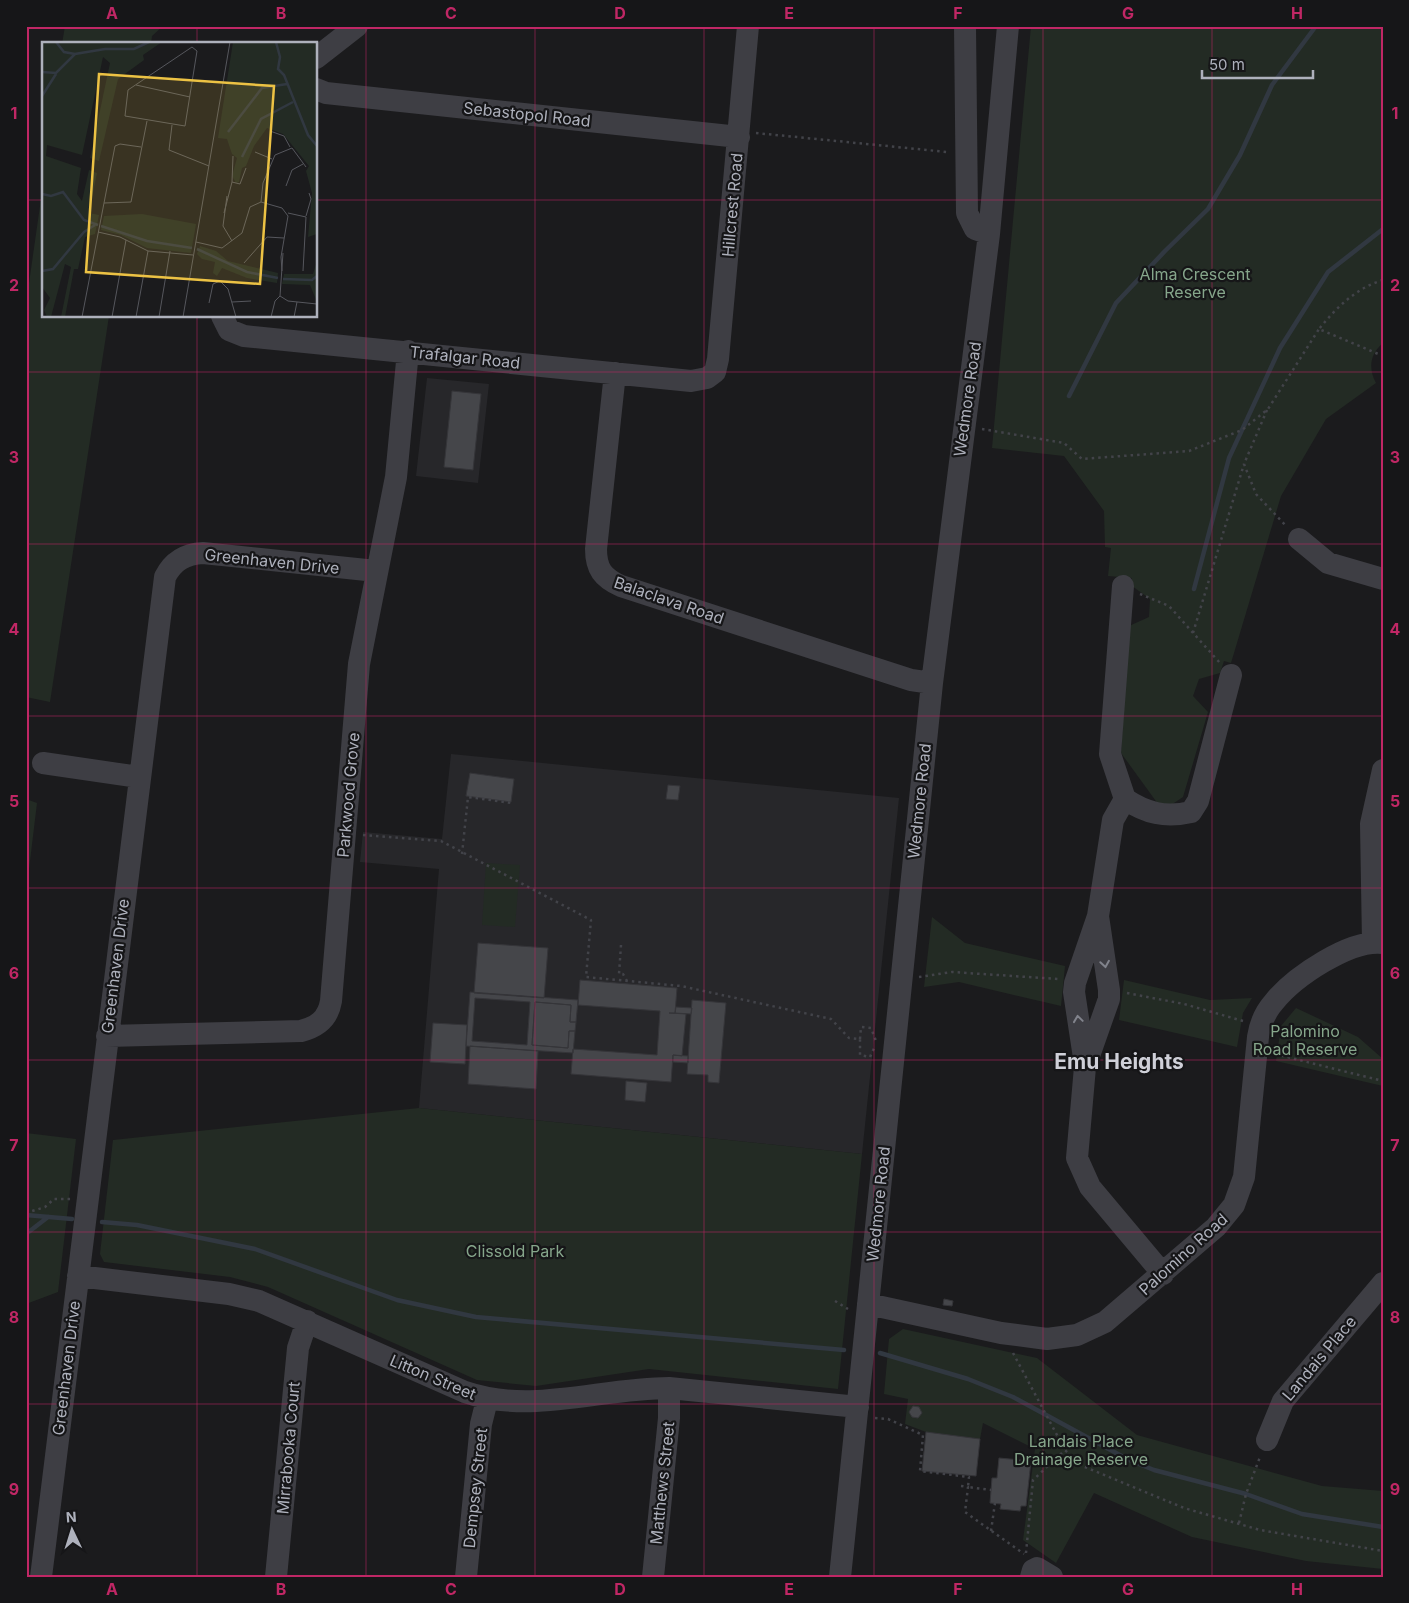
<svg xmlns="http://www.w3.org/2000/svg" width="1409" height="1603" font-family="Inter,sans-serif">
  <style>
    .built { fill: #27272a }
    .green { fill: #232b24 }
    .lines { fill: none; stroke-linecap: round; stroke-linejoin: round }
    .stream { stroke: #313841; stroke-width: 4.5 }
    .building { fill: #45464a; stroke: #353539; fill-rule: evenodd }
    .path { stroke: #424349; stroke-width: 2.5; stroke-dasharray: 2.5 4; stroke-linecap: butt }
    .minor { stroke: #3e3e44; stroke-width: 22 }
    .oneway { stroke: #81838c }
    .grid { fill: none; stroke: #c02765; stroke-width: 1; stroke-opacity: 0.55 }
    .labels { text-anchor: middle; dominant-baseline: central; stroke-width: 4.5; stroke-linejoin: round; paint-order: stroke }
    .street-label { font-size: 16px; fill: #aeb1bc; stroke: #161618 }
    .park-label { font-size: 16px; fill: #86a68b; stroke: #161618 }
    .district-label { font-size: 21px; font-weight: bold; fill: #cfd0d8; stroke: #161618 }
    .inset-river { fill: none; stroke: #313841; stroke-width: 2.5 }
    .inset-road { fill: none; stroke: #56575d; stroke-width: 1 }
    .view { fill: #ecc244; fill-opacity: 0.15; stroke: #ecc244; stroke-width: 2.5 }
    .inset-edge { fill: none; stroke: #aeb1bc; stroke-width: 2.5 }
    .neatline { fill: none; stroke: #c02765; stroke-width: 2 }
    .grid-label { font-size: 16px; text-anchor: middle; font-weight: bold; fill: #c02765 }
  </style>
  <rect width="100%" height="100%" fill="#1b1b1d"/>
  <path class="built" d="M427,378L489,384L478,483L416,476Z
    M451,754L899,798L862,1154L419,1108L439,869L360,862L363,832L442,839Z"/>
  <path class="green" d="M65,26H163L152,36L151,44H62Z
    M1031,26H1383V343C1370,354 1368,368 1376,383L1326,419L1281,496L1231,663L1224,661L1220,673L1199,679L1193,696L1208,712L1183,797L1171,805L1158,804L1121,753L1129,626L1149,617L1150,599L1132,586V578L1108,576L1111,548L1105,547L1104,511L1064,456L992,448Z
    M44,178V316H109L50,702L26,697V304Z
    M26,799L37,803L26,894Z
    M486,863L520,865L515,927L482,925Z
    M932,917L965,943L1065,966L1061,1006L959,982L924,987Z
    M1124,980L1210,1000L1252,998L1243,1013L1237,1047L1119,1020Z
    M1296,1008L1358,1037L1383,1059V1086L1276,1061L1281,1026Z
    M419,1108L862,1154L838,1389L649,1369L536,1386L477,1380L268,1287L230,1277L104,1262L100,1254L113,1140Z
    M26,1133L76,1139L58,1292L26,1304Z
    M903,1329L1037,1358L1137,1435L1322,1486L1383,1491V1569L1306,1561L1192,1537L1094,1493L1056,1563L1023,1540L1035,1449L983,1423L980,1439L926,1432L905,1424L908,1399L884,1394L889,1339Z"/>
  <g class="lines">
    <path class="stream" d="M1069,396L1116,303L1165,251L1208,209L1240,155L1272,85L1316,26
      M1194,589L1229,458L1280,348L1328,272L1383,229
      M26,1215L72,1219
      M102,1222L137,1225L255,1249L397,1300L476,1317L844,1350
      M26,1234L48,1217
      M880,1353L968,1379L1013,1397L1129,1460L1154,1470L1246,1494L1302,1514L1383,1527"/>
  </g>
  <path class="building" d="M452,391L481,394L473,470L444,467Z
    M470,773L514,779L511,802L466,796Z
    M668,785L680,786L678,800L666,799Z
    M478,943L548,948L544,998L474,993Z
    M580,980L677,988L675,1013H669L686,1014L682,1056L673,1055L671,1082L571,1074L573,1049L657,1055L660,1011L578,1005Z
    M470,992L578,1000L576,1022H570L571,1005L535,1002L532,1045L568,1048L569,1031H575L573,1053L466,1046ZM475,998L530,1002L527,1045L472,1041Z
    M692,1000L726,1003L719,1083L708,1082V1075L687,1074Z
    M535,1002L571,1005L570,1022H576L575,1031H569L568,1048L532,1045Z
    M676,1007L692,1008L691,1014L675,1013Z
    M433,1023L467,1025L465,1064L430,1062Z
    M470,1046L538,1051L536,1089L468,1084Z
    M673,1055L688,1056V1063L673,1062Z
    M626,1081L647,1083L645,1102L625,1100Z
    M944,1299L953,1301L952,1306L943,1305Z
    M913,1406L919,1407L922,1413L918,1418L912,1417L909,1412Z
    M926,1432L980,1439L976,1476L922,1471Z
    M999,1458L1031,1461L1026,1506H1021L1020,1511L1000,1509L1001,1504L990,1503L992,1478H997Z"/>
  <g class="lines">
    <path class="path" d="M756,133L947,152
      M1383,280C1356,288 1336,308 1319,329L1383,356
      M1267,410L1244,464L1256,494L1287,527
      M982,429L1064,443L1082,459L1189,451L1242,430L1268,409L1319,329
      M1140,594L1169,606L1220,663
      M1193,633L1244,464
      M363,835L441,841L591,920L586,977L681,986L831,1019L849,1038L860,1039V1055L870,1057L875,1046
      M462,854L468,797L512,803
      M621,945L619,974H623L627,981
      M919,977L952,972L1058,979
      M1127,993L1184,1004L1243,1021
      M860,1039L861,1027L871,1028L876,1041
      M1275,1054L1383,1081
      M26,1213L45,1207L54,1199H71
      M835,1301L848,1309
      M1013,1353L1065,1450L1080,1465L1184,1508L1260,1530L1383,1551
      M875,1418L888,1419L923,1435L920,1471L969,1477L968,1487L991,1490
      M961,1486L968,1487L965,1512L1024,1554
      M1239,1523L1246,1494L1260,1457
      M991,1531L995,1503
      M1026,1553L1033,1480L1065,1450"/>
    <path class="minor" d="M965,26L967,213L975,229L989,234
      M316,58L357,26
      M316,89L326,93L739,137
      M222,316L229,330L244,336L691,381L707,378L715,372L718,359L748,26
      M615,373L596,549C596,569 603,578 621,586L911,680L932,683
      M1299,539L1328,563L1383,579
      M1123,586L1110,754L1125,799
      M43,763L139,777
      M1125,799C1146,813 1165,818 1191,812L1198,801L1231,675
      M1098,916L1109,990V999L1085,1067L1077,1158L1090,1187L1163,1274
      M1373,943L1371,824L1383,770
      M107,1036L301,1031C317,1027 328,1019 331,1001L359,664L396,477L408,351
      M1085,1064L1074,992L1075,983L1098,916L1113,820L1125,799
      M78,1276L229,1294L259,1301L465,1392C532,1415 600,1388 669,1388L858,1407
      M868,1304L1001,1333L1047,1339L1077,1335L1105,1322L1216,1227L1234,1205L1244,1177L1258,1037C1260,1024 1265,1012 1274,1002C1294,977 1350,939 1383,943
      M1267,1440L1283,1401L1383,1283
      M41,1577L165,577C173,561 185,554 203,553L376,571
      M276,1577L298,1348L307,1321
      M466,1577L481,1424L487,1400
      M653,1577L669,1418V1388
      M840,1577L932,683L989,234L1008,26
      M1031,1577L1033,1570L1037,1568L1052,1577"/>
  </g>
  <defs><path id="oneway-chevron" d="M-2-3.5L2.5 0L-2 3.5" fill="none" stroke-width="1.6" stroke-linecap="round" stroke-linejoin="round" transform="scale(1.25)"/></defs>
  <g class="oneway">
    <use href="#oneway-chevron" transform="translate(1105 964) rotate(81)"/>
    <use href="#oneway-chevron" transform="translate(1078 1019) rotate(-98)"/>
  </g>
  <path class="grid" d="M197,26V44M366,26V1577M535,26V1577M704,26V1577M874,26V1577M1043,26V1577M1212,26V1577M26,200H44M316,200H1383M197,316V1577M26,372H1383M26,544H1383M26,716H1383M26,888H1383M26,1060H1383M26,1232H1383M26,1404H1383"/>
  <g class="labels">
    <g class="street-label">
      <text transform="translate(527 114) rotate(6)">Sebastopol Road</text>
      <text transform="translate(732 205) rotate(-85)">Hillcrest Road</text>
      <text transform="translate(465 357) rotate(6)">Trafalgar Road</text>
      <text transform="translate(967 399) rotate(-82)">Wedmore Road</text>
      <text transform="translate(272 561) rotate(6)">Greenhaven Drive</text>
      <text transform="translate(669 600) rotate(19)">Balaclava Road</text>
      <text transform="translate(348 795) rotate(-85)">Parkwood Grove</text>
      <text transform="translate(919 801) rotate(-84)">Wedmore Road</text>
      <text transform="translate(115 966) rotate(-83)">Greenhaven Drive</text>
      <text transform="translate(878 1204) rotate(-84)">Wedmore Road</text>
      <text transform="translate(1183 1254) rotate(-42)">Palomino Road</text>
      <text transform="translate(1319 1358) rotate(-50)">Landais Place</text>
      <text transform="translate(66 1368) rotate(-83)">Greenhaven Drive</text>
      <text transform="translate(433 1377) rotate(23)">Litton Street</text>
      <text transform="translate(288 1448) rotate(-85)">Mirrabooka Court</text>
      <text transform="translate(662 1483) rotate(-84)">Matthews Street</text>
      <text transform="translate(475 1488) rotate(-84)">Dempsey Street</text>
    </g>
    <g class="park-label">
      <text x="1195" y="274">Alma Crescent<tspan x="1195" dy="18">Reserve</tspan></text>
      <text x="1305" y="1031">Palomino<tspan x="1305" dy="18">Road Reserve</tspan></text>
      <text x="515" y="1251">Clissold Park</text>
      <text x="1081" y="1441">Landais Place<tspan x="1081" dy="18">Drainage Reserve</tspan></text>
    </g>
    <g class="district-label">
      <text x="1119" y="1061">Emu Heights</text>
    </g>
  </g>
  <g transform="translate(42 42)">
    <rect width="275" height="275" fill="#1b1b1d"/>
    <path d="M120,0L101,13L102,18L76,37L57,119L48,116L68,21L61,15L40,113L5,103L4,114L39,126L35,152L40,159L47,128L55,131L47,171L57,173L53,192L43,195L36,227H32L23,275H19L29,225L23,222L9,275H5L2,268L8,256L0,245V0ZM191,0H275V192L266,195L270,151L264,129L267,124L241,92L225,86L212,104L204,124L200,126L197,140L194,141L190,134L195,116L190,112L185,97L176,96ZM100,172L154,182L149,211L105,206L79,193L59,188L62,174ZM158,204L174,209L186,219L236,231L235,241L205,236L180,226L175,234L171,231L173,220L160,217L155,212ZM275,219V260L268,243L240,242L242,232H271Z" fill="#232b24"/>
    <path class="inset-river" d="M14,0L22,10L33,12M234,0L238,15L236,27L242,33L266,93L275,104M0,30L14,31L33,12L63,7H92L107,0M0,54L14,32M186,90L220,46L245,42M200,115L219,77L251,60M0,152L9,154L21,150L42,178L56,183M59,184L105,199L150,206M155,207L205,230L236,236M0,229L11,227L42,190L53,183M241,237L270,238L275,234"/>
    <path class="inset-road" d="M150,5L155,9L143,84L83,74L86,48ZM94,43L148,55M130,83L127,108L167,124M228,89L242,94L248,105M213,110L230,117M190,140L191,114M190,140L198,142L204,126M244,144L250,128L261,122M185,154L181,184L190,199M219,160L221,141L233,113L250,106L264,125M62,161L89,160L105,79M182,171L190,140M246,171L264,175L261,229M264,174L269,157L267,151M56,190L78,195L106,209L151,213M154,200L180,206L200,191L208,165L219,160L240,166L246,174L239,215L240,229M241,211L238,254L246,259L275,262M202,221L225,195L242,196M190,260L209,259M167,261L171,242L178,239L186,247L194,275M40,275L73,104L78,102L99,105M70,275L84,198M94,275L106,209M117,275L128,209M141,275L188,0M229,275L233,259L238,254M252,275L255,260"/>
    <path class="view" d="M57,32L232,44L218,242L44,230Z"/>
    <rect width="275" height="275" class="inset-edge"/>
  </g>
  <rect width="1409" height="1603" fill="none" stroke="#161618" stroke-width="55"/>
  <g transform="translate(72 1530) rotate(356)" stroke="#161618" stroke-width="4" paint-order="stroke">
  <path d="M0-4L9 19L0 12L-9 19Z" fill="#aeb1bc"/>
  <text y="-8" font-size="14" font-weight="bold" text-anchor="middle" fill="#aeb1bc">N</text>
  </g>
  <path d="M1202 70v8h111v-8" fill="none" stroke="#aeb1bc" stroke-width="2.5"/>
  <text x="1209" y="70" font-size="15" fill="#aeb1bc" stroke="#161618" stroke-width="4" paint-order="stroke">50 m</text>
  <rect x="28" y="28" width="1354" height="1548" class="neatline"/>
  <g class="grid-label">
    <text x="112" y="19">A</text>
    <text x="281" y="19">B</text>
    <text x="451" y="19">C</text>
    <text x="620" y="19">D</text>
    <text x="789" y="19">E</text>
    <text x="958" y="19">F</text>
    <text x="1128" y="19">G</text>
    <text x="1297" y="19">H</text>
    <text x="14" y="119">1</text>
    <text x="1395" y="119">1</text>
    <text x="14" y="291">2</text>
    <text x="1395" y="291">2</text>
    <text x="14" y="463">3</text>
    <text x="1395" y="463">3</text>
    <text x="14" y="635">4</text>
    <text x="1395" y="635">4</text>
    <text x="14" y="807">5</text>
    <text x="1395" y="807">5</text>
    <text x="14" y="979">6</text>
    <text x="1395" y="979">6</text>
    <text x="14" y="1151">7</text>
    <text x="1395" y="1151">7</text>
    <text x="14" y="1323">8</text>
    <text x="1395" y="1323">8</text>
    <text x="14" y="1495">9</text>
    <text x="1395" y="1495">9</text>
    <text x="112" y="1595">A</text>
    <text x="281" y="1595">B</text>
    <text x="451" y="1595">C</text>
    <text x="620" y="1595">D</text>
    <text x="789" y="1595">E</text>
    <text x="958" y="1595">F</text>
    <text x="1128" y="1595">G</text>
    <text x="1297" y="1595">H</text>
  </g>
</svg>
